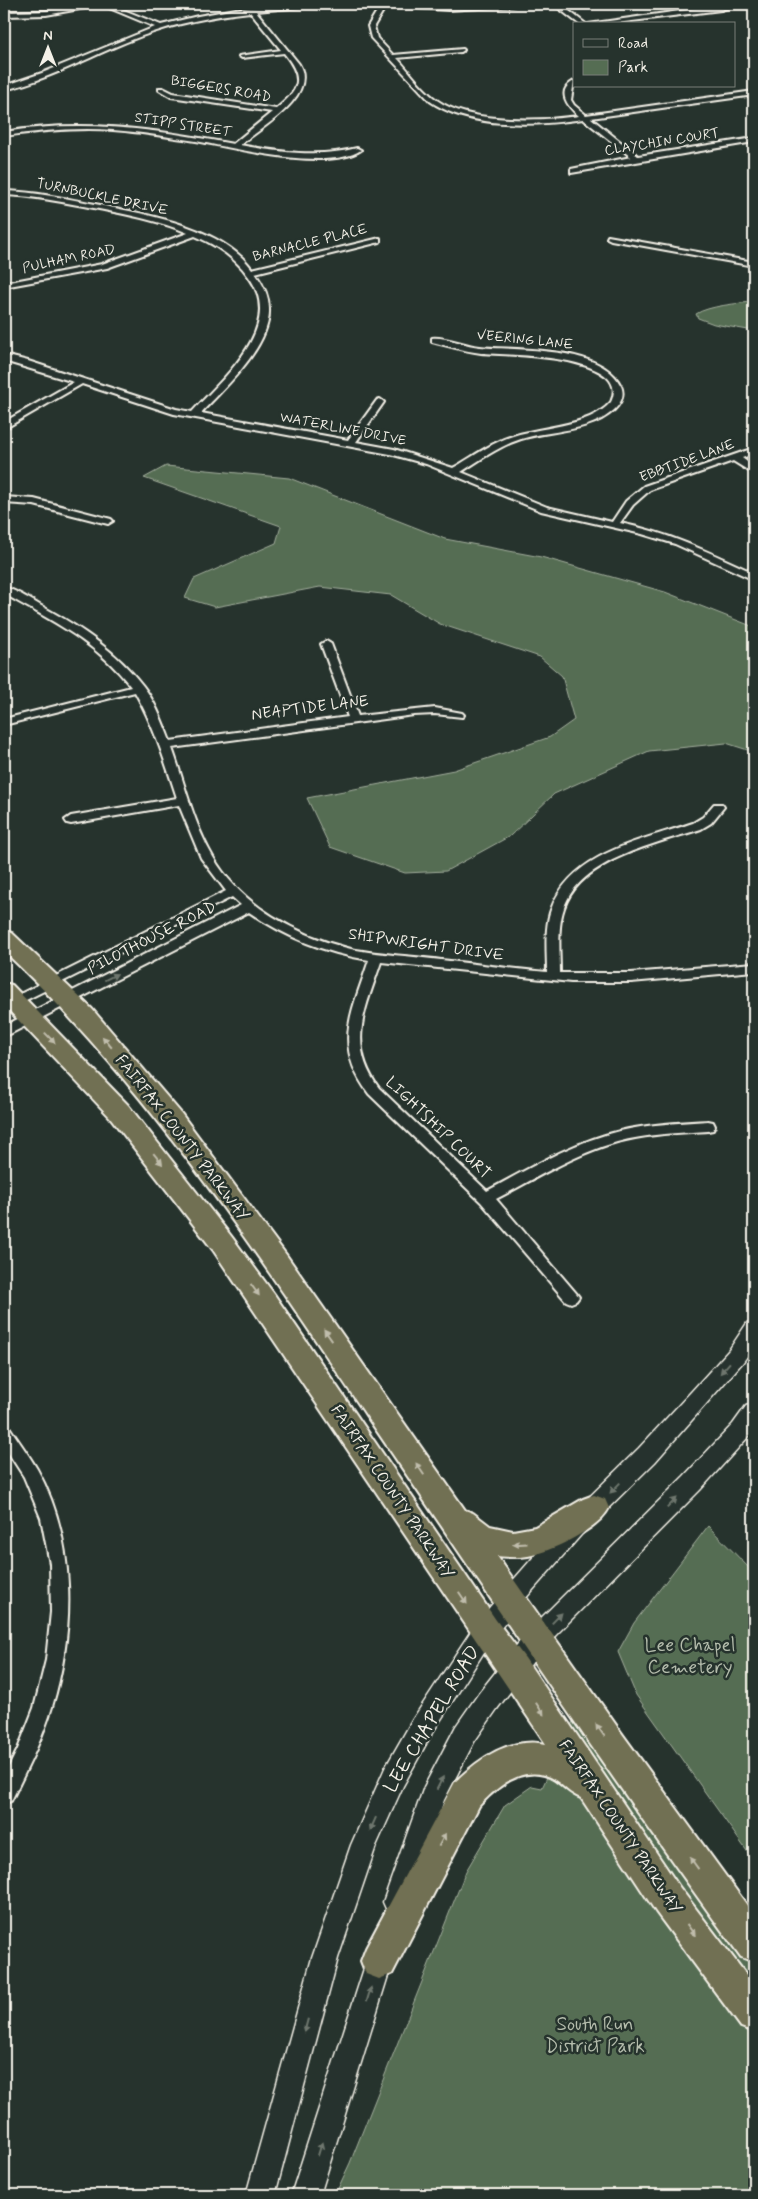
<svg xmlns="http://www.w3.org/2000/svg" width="758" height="2199" font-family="Mynerve,sans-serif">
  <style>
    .green { fill: #556d53; stroke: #a4af9e }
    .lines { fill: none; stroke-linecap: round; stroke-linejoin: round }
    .street-casing { stroke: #f4f1e8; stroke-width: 4 }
    .secondary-casing { stroke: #f4f1e8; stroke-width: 3 }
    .highway-casing { stroke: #f4f1e8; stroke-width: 4 }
    .street { fill: #26332d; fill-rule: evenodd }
    .secondary { fill: #26332d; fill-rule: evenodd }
    .highway { fill: #716f52; fill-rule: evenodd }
    .oneway { fill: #6e766e }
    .oneway2 { fill: #c0bdac }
    .labels { text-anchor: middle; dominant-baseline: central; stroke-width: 5; stroke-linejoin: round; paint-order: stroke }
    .far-street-label { font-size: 14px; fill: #f4f1e8; stroke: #26332d }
    .street-label { font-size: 16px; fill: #f4f1e8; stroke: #26332d }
    .near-park-label { font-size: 19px; fill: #b4bcac; stroke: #26332d }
    .near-street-label { font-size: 19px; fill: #f4f1e8; stroke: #26332d }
  </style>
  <rect width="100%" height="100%" fill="#26332d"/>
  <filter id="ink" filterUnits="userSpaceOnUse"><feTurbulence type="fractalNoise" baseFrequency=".02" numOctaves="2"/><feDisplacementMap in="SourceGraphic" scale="10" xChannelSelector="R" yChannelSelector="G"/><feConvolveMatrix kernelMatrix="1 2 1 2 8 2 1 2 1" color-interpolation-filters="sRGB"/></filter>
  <g filter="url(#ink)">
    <path class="green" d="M754,302V331L714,324L698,318L696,314C708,306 739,303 754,302Z
      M166,466L289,478L445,539L541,557L665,592L754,627V752L726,743L649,751L554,794L510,836L446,871L405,873L330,847L307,798L454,770L550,737L574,720L562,676L540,657L440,624L391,595L320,587L215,607L185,598L194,579L276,543L281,526L144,478Z
      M708,1526L754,1573V1861L636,1695L618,1652L634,1623Z
      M588,1689L754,1918V2195H335L350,2163L466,1871L505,1805L532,1786L542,1788Z"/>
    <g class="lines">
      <defs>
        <path id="street" d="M90,4H109L161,25L198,16L236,9L293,4H316L313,6L256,11L299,64C318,96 262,127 240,145C279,152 318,158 357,148L361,150C329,172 233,148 196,141C169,137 141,132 113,130C77,127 40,131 4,136V132C83,119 154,129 233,144L272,112L171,97L159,90V88H163L173,93L276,109C301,89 304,78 284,53L242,58L239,56L281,50L250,12C213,16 177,23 142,36C96,53 52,79 4,90V86L42,73L155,27L102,5L46,15L4,16V12L46,11Z
          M378,4L448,6L516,4L513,6L448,10L386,6L374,26L377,38L393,55L463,49L464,50L461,52L397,58C411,73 425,94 443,104C476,123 542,121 579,116C567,106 556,91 574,81L571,100L574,105L586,115L754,91V95L591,118L638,156L754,138V142L571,173V169L631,157L583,119C537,126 470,129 430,101L371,38L368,26L380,6Z
          M553,4H560L586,24H579Z
          M729,4H738L721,10L608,24H588Z
          M4,191C35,192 65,198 95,204C144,214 221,226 252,269L380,238V242L255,273C263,284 269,295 269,309C271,346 224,388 201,413L348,440L377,400L380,399L384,402L356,442L394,449L453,468C471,458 488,445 507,438C538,426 589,428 611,402C634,354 505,355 481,353C464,351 448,346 432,342V338C444,336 466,346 480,347C518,351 602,345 621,386C625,395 621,403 614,410C591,432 550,430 521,439C499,446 480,460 461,472L547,507L612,522L626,501L644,486L754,448V454L742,458L754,467V474L733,461L650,490L633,505L620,523C669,533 709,552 754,573V580L675,544L642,534L541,511L426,464L390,454L174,414L82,384L4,429V422L74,382L4,361V355L28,361L176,409L192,412C224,377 285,327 249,277C236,258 216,245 195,236L107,268L4,287V283L102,264L188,233C160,221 129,215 99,209C67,203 36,196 4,195Z
          M608,236L754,262V266L611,240L607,238Z
          M4,497L34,499L111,519L113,521L108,524L34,505L4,503Z
          M4,587C18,591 32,601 45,608C83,629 117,652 143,686C155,701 163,723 170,741L348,717L321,644L326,641L331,644L358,716L435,708L462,713L464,715L462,717L435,714L414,715L172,748C185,784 193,823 213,857C241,906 298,936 351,949C381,955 411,956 441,960C477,964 511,969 547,972C547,951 544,926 552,907C573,852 644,840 693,823L703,817L714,804H722L724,807L711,823L701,829C658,843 580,859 564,908C557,928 560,952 560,973H631L754,963V971L631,982H571L381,962C366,1008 346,1044 379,1088L487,1191C530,1168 573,1142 620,1131C649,1124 679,1123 708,1121L713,1122L715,1126L713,1130L708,1131C678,1133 646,1134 617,1142C574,1154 535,1179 496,1199L576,1293L579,1297L576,1301L571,1303L566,1301L481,1202L369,1094C332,1045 352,1013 369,960C325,953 285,937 249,912L4,1037V1026L241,905L232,897L4,1011V1002L226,891L201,858L179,805L71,824L67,823L65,820L71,816L177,798C165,761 154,726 135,692L4,725V719L131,687C98,643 51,620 4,594Z
          M4,1426L10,1428C19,1442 29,1455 37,1469C77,1541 75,1631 52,1707C42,1740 26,1771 11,1801L4,1804V1777L18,1749L34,1708L46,1660L51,1612L50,1564L41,1518L24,1477L4,1446Z"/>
        <path id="secondary" d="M754,1321V1346L743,1362L655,1462L581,1535L518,1607L493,1638L431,1735L403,1786L376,1846L338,1958L275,2195H246L312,1958L351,1845L385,1768L413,1719L477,1622L502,1593L565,1521L639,1448L691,1392L729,1350L747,1323Z
          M754,1403V1429L749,1436L700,1490L544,1647L497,1709L474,1742L444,1800L405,1911L396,1915L387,1911L383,1902L424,1787L456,1726L479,1693L528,1631L684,1476L733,1424L746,1406Z
          M382,1940L391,1944L395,1953L320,2195H291L369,1953L373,1944Z"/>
        <path id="highway" d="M4,930L12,933L92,1009L180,1112L287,1256L465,1510L473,1513L490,1526L513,1531L535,1527L583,1499L594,1495L605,1499L609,1508C599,1529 550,1552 528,1556C517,1558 507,1557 497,1556L623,1735L754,1915V1962L741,1957C611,1779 490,1597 366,1415C256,1252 147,1086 4,951Z
          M4,983L12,985L128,1105L231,1236L274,1294L496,1620L525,1658L680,1888L754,1985V2032L741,2027L656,1912L581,1798C570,1794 564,1786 555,1780C526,1762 498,1785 479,1806L392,1974L379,1979L366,1974L361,1961L366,1948L455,1782C479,1759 510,1736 546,1744L213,1250L110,1117L4,1005Z"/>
      </defs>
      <use href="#street" class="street-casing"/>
      <use href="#secondary" class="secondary-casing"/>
      <use href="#highway" class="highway-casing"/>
      <use href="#street" class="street"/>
      <use href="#secondary" class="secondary"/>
      <use href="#highway" class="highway"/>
    </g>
    <defs><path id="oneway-solid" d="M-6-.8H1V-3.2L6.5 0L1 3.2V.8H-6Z" transform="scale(1.25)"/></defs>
    <g class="oneway">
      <use href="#oneway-solid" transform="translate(111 977) rotate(-27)"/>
      <use href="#oneway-solid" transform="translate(725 1368) rotate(131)"/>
      <use href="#oneway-solid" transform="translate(615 1488) rotate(134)"/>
      <use href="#oneway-solid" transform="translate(672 1503) rotate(-46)"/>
      <use href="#oneway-solid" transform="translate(557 1618) rotate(-46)"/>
      <use href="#oneway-solid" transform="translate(440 1783) rotate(-63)"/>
      <use href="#oneway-solid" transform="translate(373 1824) rotate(114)"/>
      <use href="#oneway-solid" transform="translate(369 1994) rotate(-73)"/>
      <use href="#oneway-solid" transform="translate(306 2026) rotate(105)"/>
      <use href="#oneway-solid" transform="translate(320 2149) rotate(-73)"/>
    </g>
    <g class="oneway2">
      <use href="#oneway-solid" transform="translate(50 1038) rotate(46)"/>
      <use href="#oneway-solid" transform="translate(107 1042) rotate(-130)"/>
      <use href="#oneway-solid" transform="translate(158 1159) rotate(51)"/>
      <use href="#oneway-solid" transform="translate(255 1290) rotate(54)"/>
      <use href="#oneway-solid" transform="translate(328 1335) rotate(-125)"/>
      <use href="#oneway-solid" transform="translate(420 1469) rotate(-124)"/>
      <use href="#oneway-solid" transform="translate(520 1544) rotate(177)"/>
      <use href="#oneway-solid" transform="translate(463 1598) rotate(56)"/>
      <use href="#oneway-solid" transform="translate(540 1709) rotate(57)"/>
      <use href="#oneway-solid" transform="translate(600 1730) rotate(-125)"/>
      <use href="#oneway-solid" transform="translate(442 1840) rotate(-62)"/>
      <use href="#oneway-solid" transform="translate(694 1863) rotate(-126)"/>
      <use href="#oneway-solid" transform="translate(691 1930) rotate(54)"/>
    </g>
  </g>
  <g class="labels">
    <g class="far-street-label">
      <text transform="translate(221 89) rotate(10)">BIGGERS ROAD</text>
      <text transform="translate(183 125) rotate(9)">STIPP STREET</text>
      <text transform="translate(662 142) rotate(-9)">CLAYCHIN COURT</text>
      <text transform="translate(102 197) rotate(12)">TURNBUCKLE DRIVE</text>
      <text transform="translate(310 243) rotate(-14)">BARNACLE PLACE</text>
      <text transform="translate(69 259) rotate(-12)">PULHAM ROAD</text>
      <text transform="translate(525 340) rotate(6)">VEERING LANE</text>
      <text transform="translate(343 429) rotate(11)">WATERLINE DRIVE</text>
      <text transform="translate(687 461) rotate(-20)">EBBTIDE LANE</text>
    </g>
    <g class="street-label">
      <text transform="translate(310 708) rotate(-7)">NEAPTIDE LANE</text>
      <text transform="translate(152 938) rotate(-27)">PILOTHOUSE ROAD</text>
      <text transform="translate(426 945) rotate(8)">SHIPWRIGHT DRIVE</text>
      <text transform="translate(438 1128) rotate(44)">LIGHTSHIP COURT</text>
      <text transform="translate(182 1138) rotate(52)">FAIRFAX COUNTY PARKWAY</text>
      <text transform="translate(392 1492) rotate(56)">FAIRFAX COUNTY PARKWAY</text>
      <text transform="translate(620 1827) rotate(56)">FAIRFAX COUNTY PARKWAY</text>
    </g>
    <g class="near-park-label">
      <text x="690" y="1645">Lee Chapel<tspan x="690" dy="22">Cemetery</tspan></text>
      <text x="595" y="2024">South Run<tspan x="595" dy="22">District Park</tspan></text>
    </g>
    <g class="near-street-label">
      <text transform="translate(432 1719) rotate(-59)">LEE CHAPEL ROAD</text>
    </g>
  </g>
  <rect width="758" height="2199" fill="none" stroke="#26332d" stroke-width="20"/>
  <rect x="10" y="10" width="738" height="2179" fill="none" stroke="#f4f1e8" stroke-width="2" filter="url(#ink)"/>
  <rect x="573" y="22" width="162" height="65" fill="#26332d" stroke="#787f78"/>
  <rect x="583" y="39" width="25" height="8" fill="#26332d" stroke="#787f78"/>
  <text x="618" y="48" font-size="15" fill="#f4f1e8">Road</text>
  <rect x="583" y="60" width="25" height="15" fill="#556d53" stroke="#787f78"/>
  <text x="618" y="72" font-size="15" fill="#f4f1e8">Park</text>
  <g transform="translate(48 48)" stroke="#26332d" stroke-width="4" paint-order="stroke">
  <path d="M0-4L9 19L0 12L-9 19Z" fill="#f4f1e8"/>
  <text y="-8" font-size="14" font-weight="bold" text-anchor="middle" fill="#f4f1e8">N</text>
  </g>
</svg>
